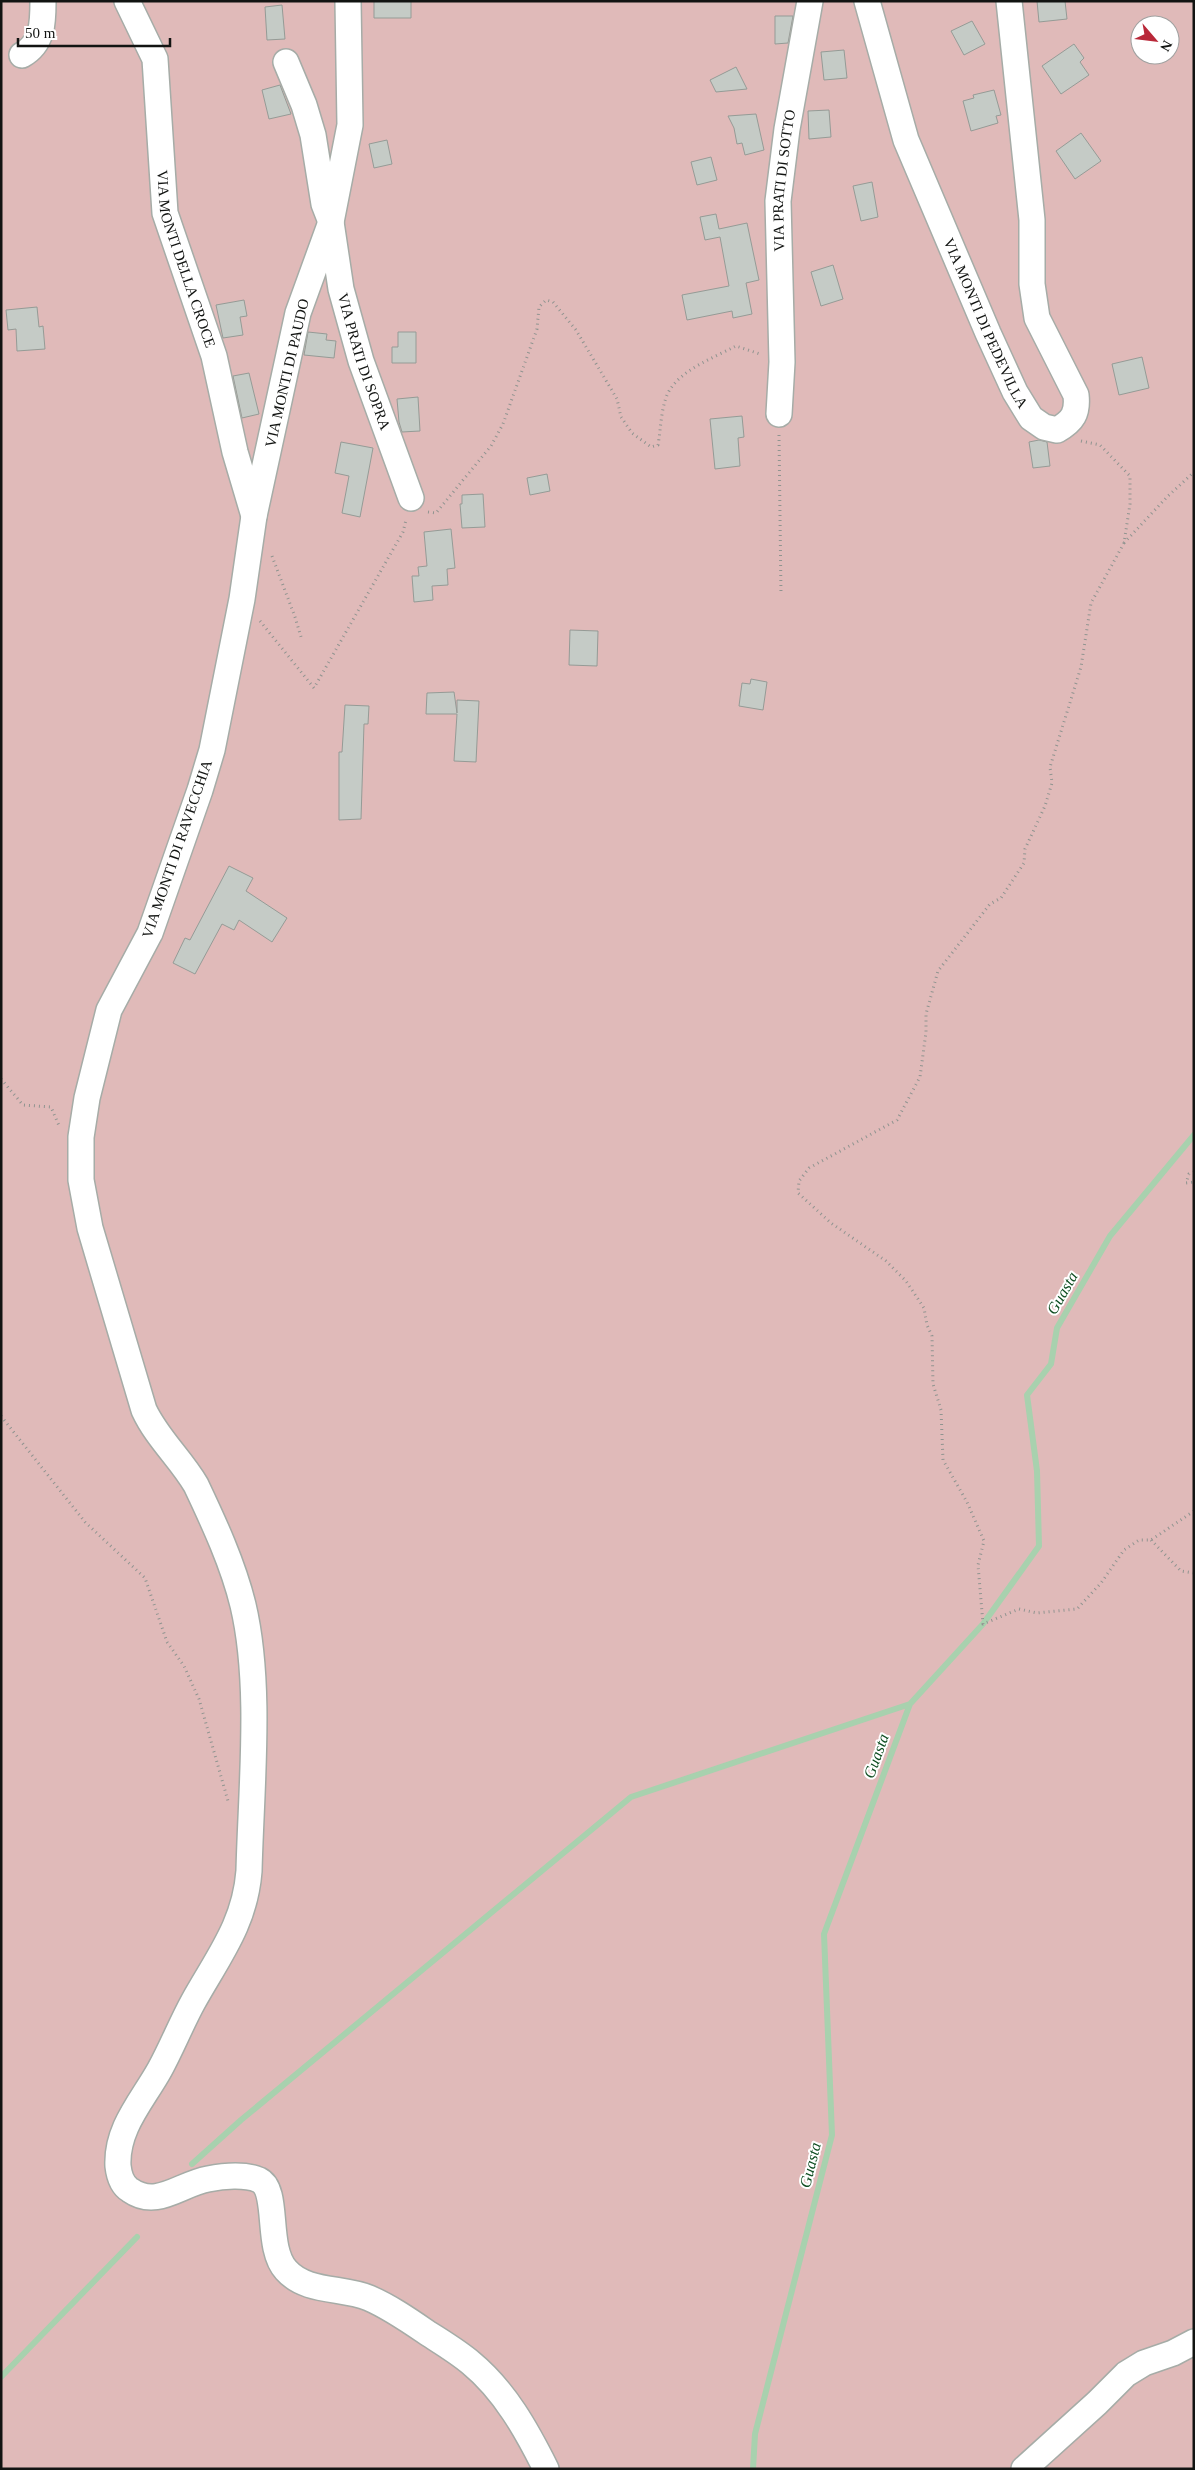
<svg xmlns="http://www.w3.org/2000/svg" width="1195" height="2470" font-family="Georgia,serif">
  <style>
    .green { fill: #e0bab9; fill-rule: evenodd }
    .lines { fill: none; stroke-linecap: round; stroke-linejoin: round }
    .stream { stroke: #a8d1ae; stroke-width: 6 }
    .building { fill: #c5cbc6; stroke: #959b96 }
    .minor-casing { stroke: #a6aca7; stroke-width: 28 }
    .path { stroke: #909490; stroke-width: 3; stroke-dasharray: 1 4; stroke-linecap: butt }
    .minor { stroke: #fff; stroke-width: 25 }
    .labels { text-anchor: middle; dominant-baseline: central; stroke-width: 4; stroke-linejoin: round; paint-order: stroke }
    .street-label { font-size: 15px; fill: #121412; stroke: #fff }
    .water-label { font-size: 16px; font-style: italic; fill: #0e4d21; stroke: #fff }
  </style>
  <rect width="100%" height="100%" fill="#f3f9f3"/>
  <path class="green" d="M1,1H1194V2469H1ZM1140,25H1170V55H1140Z"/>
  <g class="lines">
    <path class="stream" d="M192,2164L241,2120L631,1797L910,1704
      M1,2377L137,2237
      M753,2469L755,2434L832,2135L824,1934L910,1704L983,1624L1039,1546L1037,1471L1027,1395L1051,1364L1057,1328L1110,1236L1194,1135"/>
  </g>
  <path class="building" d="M374,1H411V18H374Z
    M1037,1H1065L1067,19L1039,22Z
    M282,5L285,39L267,40L265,7Z
    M775,16H793L788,43L775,44Z
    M972,21L985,44L964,55L951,31Z
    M1074,44L1084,58L1080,62L1089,75L1061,94L1042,66Z
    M844,50L847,78L824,80L821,52Z
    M736,67L747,89L716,92L710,80Z
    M280,85L291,114L269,119L262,90Z
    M994,90L1001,115L996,116L998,123L971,131L963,101L974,98L973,95Z
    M829,110L831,137L809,139L808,111Z
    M756,114L764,150L745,155L742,143L737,144L734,128L728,116Z
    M1081,133L1101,161L1075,179L1056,151Z
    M387,140L392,164L374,168L369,144Z
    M711,157L717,180L697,185L691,162Z
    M872,182L878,217L861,221L853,186Z
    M716,214L719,229L747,223L759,280L746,283L752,314L733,318L732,311L687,320L682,295L729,286L720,237L705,240L700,217Z
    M833,265L843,299L821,306L811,272Z
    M244,300L247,316L240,317L243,335L223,338L216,305Z
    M37,307L39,327L43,326L45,349L17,351L16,329L8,330L6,310Z
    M308,332L327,334L326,340L336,341L334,358L304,355Z
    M398,332H416V363H392V347H398Z
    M1142,357L1149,388L1119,395L1112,364Z
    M249,373L259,414L242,418L233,376Z
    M418,397L420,431L402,432L399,422L397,399Z
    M742,416L744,437L738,438L740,466L715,469L710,419Z
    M1039,440L1047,442L1050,466L1033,468L1029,442Z
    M341,442L373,448L360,517L342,513L349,476L335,473Z
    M547,474L550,491L530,495L527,478Z
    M483,494L485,527L462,528L460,504H462V495Z
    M451,529L455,568L447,569L448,585L432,586L433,600L414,602L412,576H419L418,567L427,566L424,532Z
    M570,630L598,631L597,666L569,665Z
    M751,679L767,682L763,710L739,706L742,683L750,684Z
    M454,692L457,713V700L479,701L476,762L454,761L457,714H426L427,693Z
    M345,705L369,706L368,724H364L361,819L339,820V752H342Z
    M229,866L253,878L246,891L287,918L272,942L239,920L234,930L222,924L195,974L173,963L185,938L190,940Z"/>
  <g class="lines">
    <defs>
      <g id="minor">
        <path id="s1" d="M127,1L155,59L165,213L214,356L235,452L254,516"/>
        <path d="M348,1L350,125L331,222L298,313L254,516L242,599L212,750L200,790L150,933L109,1010L87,1098L81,1137V1180L90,1228L144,1410C157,1438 180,1458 196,1485C214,1523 233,1564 243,1605C262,1685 251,1788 249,1871C245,1924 218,1957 193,2002C181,2024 172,2047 160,2069C143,2100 116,2128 118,2166C119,2175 122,2185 130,2190C157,2209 180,2184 208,2179C223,2176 245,2174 259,2180C280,2190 265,2247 286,2270C306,2293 343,2287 369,2298C390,2307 410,2321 429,2334C443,2343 458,2352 471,2363C505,2391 527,2431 546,2469"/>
        <path id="s2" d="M867,1L906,140L988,333L1015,392L1031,418L1044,427L1057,430C1073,421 1078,413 1076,395L1037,318L1032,284V220L1009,1"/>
        <path d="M22,55C43,43 43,23 43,1"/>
        <path id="s3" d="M286,62L304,105L313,135L324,204L331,222L341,289L361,361L411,498"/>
        <path id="s4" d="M779,414L782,362L778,201L787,129L810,1"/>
        <path d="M1024,2469L1097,2403L1126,2374L1144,2363L1173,2353L1194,2342"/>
      </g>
    </defs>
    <use href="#minor" class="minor-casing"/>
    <path class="path" d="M779,435L781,595
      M1081,441L1100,445L1130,476V504L1124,543L1091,603L1081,667L1050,767L1052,783L1045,806L1025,849L1024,863L1001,898L990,904L938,971L926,1014V1032L920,1077L897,1120L809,1168L799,1181L798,1193L831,1223L886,1261L906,1281L924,1308L927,1325L932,1336L933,1384L941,1410L943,1460L967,1502L984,1541L978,1565L983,1624L1019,1609L1037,1613L1077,1609L1101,1583L1124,1550L1139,1540H1151L1194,1511
      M428,512L436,513L491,446L503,424L537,329L539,307L546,300L553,302L576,330L617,399L621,417L632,433L651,447L658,445C661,429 661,401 671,388C685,368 715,357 736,346L760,354
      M1124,543L1167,497L1194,472
      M272,556L295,617L301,637
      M260,621L314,688L403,532L406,520
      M1,1079L23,1105L51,1107L60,1128
      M1194,1172L1189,1174L1186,1183L1194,1182
      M1,1416L85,1522L145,1578L167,1642L184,1666L199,1699L228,1801
      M1151,1540L1181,1571L1194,1573"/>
    <use href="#minor" class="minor"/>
  </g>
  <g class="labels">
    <g class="street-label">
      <text stroke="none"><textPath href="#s4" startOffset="234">VIA PRATI DI SOTTO</textPath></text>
      <text stroke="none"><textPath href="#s1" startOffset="268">VIA MONTI DELLA CROCE</textPath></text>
      <text stroke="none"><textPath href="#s2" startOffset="344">VIA MONTI DI PEDEVILLA</textPath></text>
      <text stroke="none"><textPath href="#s3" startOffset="311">VIA PRATI DI SOPRA</textPath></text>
      <text transform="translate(287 373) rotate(-77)">VIA MONTI DI PAUDO</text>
      <text transform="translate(177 849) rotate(-71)">VIA MONTI DI RAVECCHIA</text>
    </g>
    <g class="water-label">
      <text transform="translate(1062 1293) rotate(-60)">Guasta</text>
      <text transform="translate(876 1756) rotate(-70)">Guasta</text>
      <text transform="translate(810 2165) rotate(-76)">Guasta</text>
    </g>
  </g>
  <rect width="1195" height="2470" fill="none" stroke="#121412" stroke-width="5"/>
  <g transform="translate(1155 40) rotate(118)"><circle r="24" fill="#ffffff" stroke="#a0a1a0"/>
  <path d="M0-4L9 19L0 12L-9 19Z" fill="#b92839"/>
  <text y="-8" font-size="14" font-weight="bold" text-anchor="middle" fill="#121412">N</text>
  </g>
  <path d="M18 38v8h152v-8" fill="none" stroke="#121412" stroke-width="2.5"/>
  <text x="25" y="38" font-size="15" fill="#121412" stroke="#ffffff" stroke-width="4" paint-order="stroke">50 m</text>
</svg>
